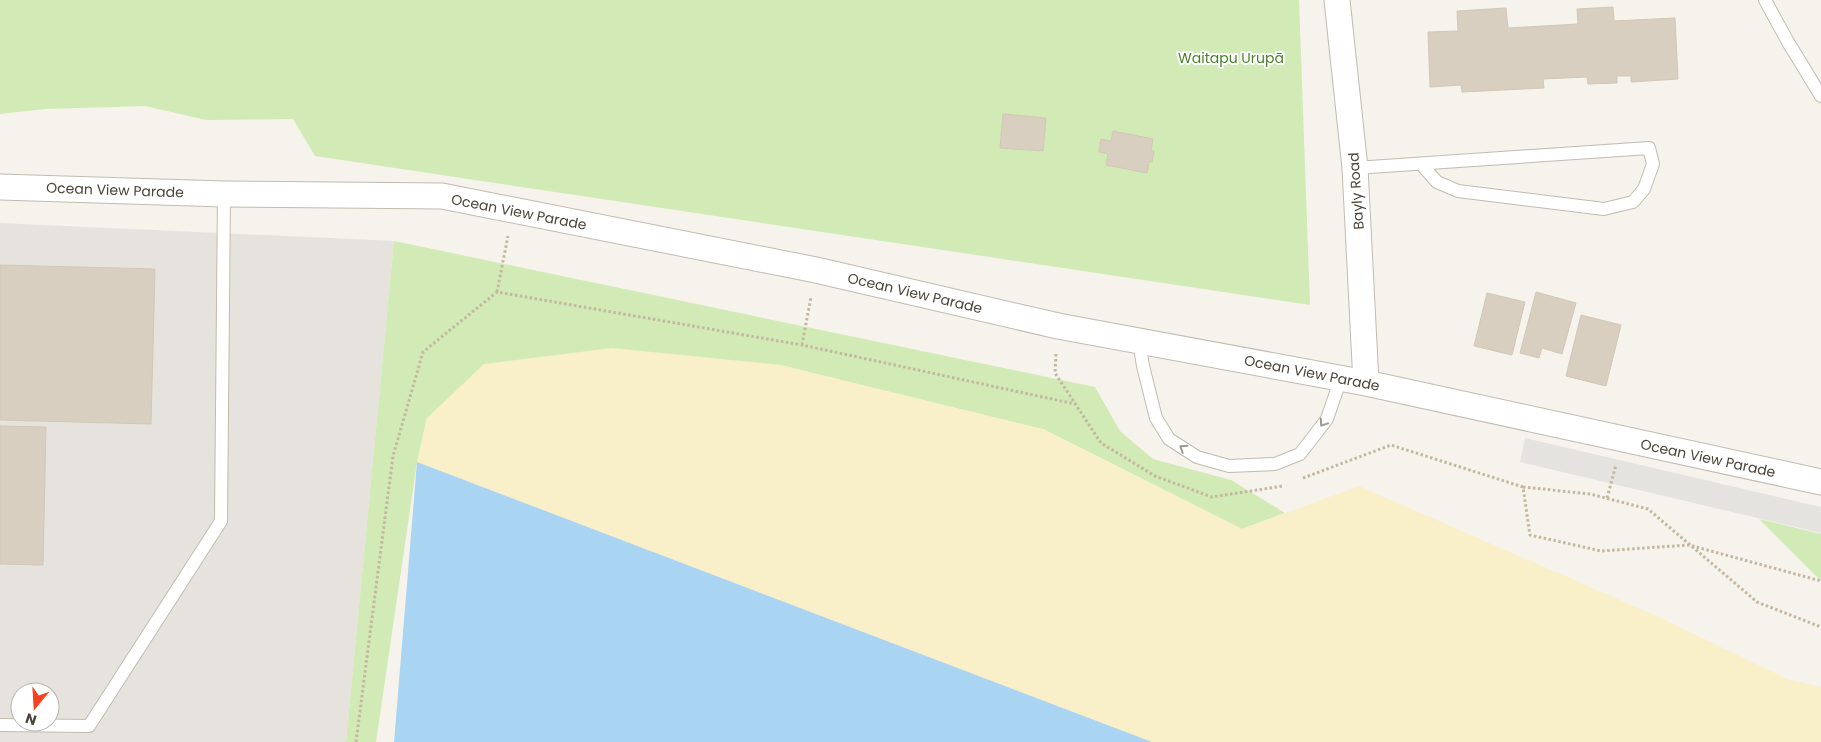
<svg xmlns="http://www.w3.org/2000/svg" width="1821" height="742" font-family="Poppins,sans-serif">
  <style>
    .industrial { fill: #e6e2dd; fill-rule: evenodd }
    .green { fill: #d2eab5 }
    .sand { fill: #f9efc9 }
    .parking { fill: #e5e3e0 }
    .water { fill: #a9d4f2 }
    .building { fill: #d8cfc1; stroke: #d3c7b4 }
    .lines { fill: none; stroke-linecap: round; stroke-linejoin: round }
    .lane-casing { stroke: #c2bbae; stroke-width: 14 }
    .street-casing { stroke: #c2bbae; stroke-width: 27 }
    .path { stroke: #c4b79f; stroke-width: 3; stroke-dasharray: 2.5 2.5; stroke-linecap: butt }
    .lane { stroke: #fff; stroke-width: 12 }
    .street { stroke: #fff; stroke-width: 25 }
    .oneway { stroke: #9c9892 }
    .labels { text-anchor: middle; dominant-baseline: central; stroke-width: 4; stroke-linejoin: round; paint-order: stroke }
    .park-label { font-size: 14px; fill: #4a7f2a; stroke: #fff }
    .street-label { font-size: 14px; fill: #4b4439; stroke: #fff }
  </style>
  <rect width="100%" height="100%" fill="#f6f3ec"/>
  <path class="industrial" d="M0,223L394,241L346,742H0ZM20,692H50V722H20Z"/>
  <path class="green" d="M0,0H1299L1310,305L315,156L293,119L206,120L145,106L46,109L0,114Z
    M394,241L1095,387L1120,431L1153,459L1231,480L1285,513L1242,529L1043,429L427,418L417,462L376,742H346Z
    M1759,519L1821,534V581Z"/>
  <path class="sand" d="M612,348L781,365L1043,429L1242,529L1359,486L1661,618L1787,679L1821,687V742H1152L417,462L427,418L484,364Z"/>
  <path class="parking" d="M1525,438L1821,507V533L1520,462Z"/>
  <path class="water" d="M417,462L1152,742H394Z"/>
  <path class="building" d="M1613,7L1614,21L1675,18L1678,79L1631,82V76H1617V83L1588,84L1587,77L1543,79L1544,88L1462,92L1461,85L1430,87L1428,32L1458,31L1457,11L1506,8L1508,28L1578,24L1577,9Z
    M1003,114L1046,118L1043,151L1000,148Z
    M1113,131L1153,139L1151,151H1154L1152,162L1149,161L1147,173L1106,165L1108,154L1099,152L1101,139L1111,141Z
    M0,265L155,269L151,424L0,420Z
    M1536,292L1576,303L1562,354L1542,348L1539,358L1520,353Z
    M1487,293L1525,302L1512,355L1474,346Z
    M1581,315L1621,325L1606,386L1566,376Z
    M0,426L46,427L43,565L0,564Z"/>
  <g class="lines">
    <defs>
      <path id="lane" d="M1765,0L1788,42L1821,96
        M1355,168L1649,148L1653,164L1644,189L1633,202L1604,209L1458,191L1437,182L1421,164
        M1139,341L1143,366L1156,418L1169,439L1197,457L1229,466L1275,464L1300,454L1327,419L1341,378
        M0,725L89,726L221,521L224,194"/>
      <path id="street" d="M1337,0L1355,168L1366,383
        M0,187L224,194L442,196L816,270L1058,326L1366,383L1821,482"/>
    </defs>
    <use href="#lane" class="lane-casing"/>
    <use href="#street" class="street-casing"/>
    <path class="path" d="M497,292L508,236
      M802,345L811,297
      M1056,354L1055,373L1101,443L1155,476L1212,497L1283,486
      M1303,478L1391,445L1523,487L1530,535L1601,551L1689,545L1821,581
      M1523,487L1590,494L1648,509L1757,602L1821,627
      M1607,498L1616,465
      M356,742L393,456L423,352L497,292L802,345L1075,404"/>
    <use href="#lane" class="lane"/>
    <use href="#street" class="street"/>
  </g>
  <defs><path id="oneway-chevron" d="M-2-3.5L2.5 0L-2 3.5" fill="none" stroke-width="1.6" stroke-linecap="round" stroke-linejoin="round" transform="scale(1.25)"/></defs>
  <g class="oneway">
    <use href="#oneway-chevron" transform="translate(1323 423) rotate(124)"/>
    <use href="#oneway-chevron" transform="translate(1183 448) rotate(-147)"/>
  </g>
  <g class="labels">
    <g class="park-label">
      <text x="1231" y="58">Waitapu Urupā</text>
    </g>
    <g class="street-label">
      <text transform="translate(115 190) rotate(2)">Ocean View Parade</text>
      <text transform="translate(1356 191) rotate(-94)">Bayly Road</text>
      <text transform="translate(519 212) rotate(11)">Ocean View Parade</text>
      <text transform="translate(915 293) rotate(13)">Ocean View Parade</text>
      <text transform="translate(1312 373) rotate(11)">Ocean View Parade</text>
      <text transform="translate(1708 458) rotate(12)">Ocean View Parade</text>
    </g>
  </g>
  <g transform="translate(35 707) rotate(198)"><circle r="24" fill="#ffffff" stroke="#b7b4b0"/>
  <path d="M0-4L9 19L0 12L-9 19Z" fill="#fc3f1d"/>
  <text y="-8" font-size="14" font-weight="bold" text-anchor="middle" fill="#4b4439">N</text>
  </g>
</svg>
